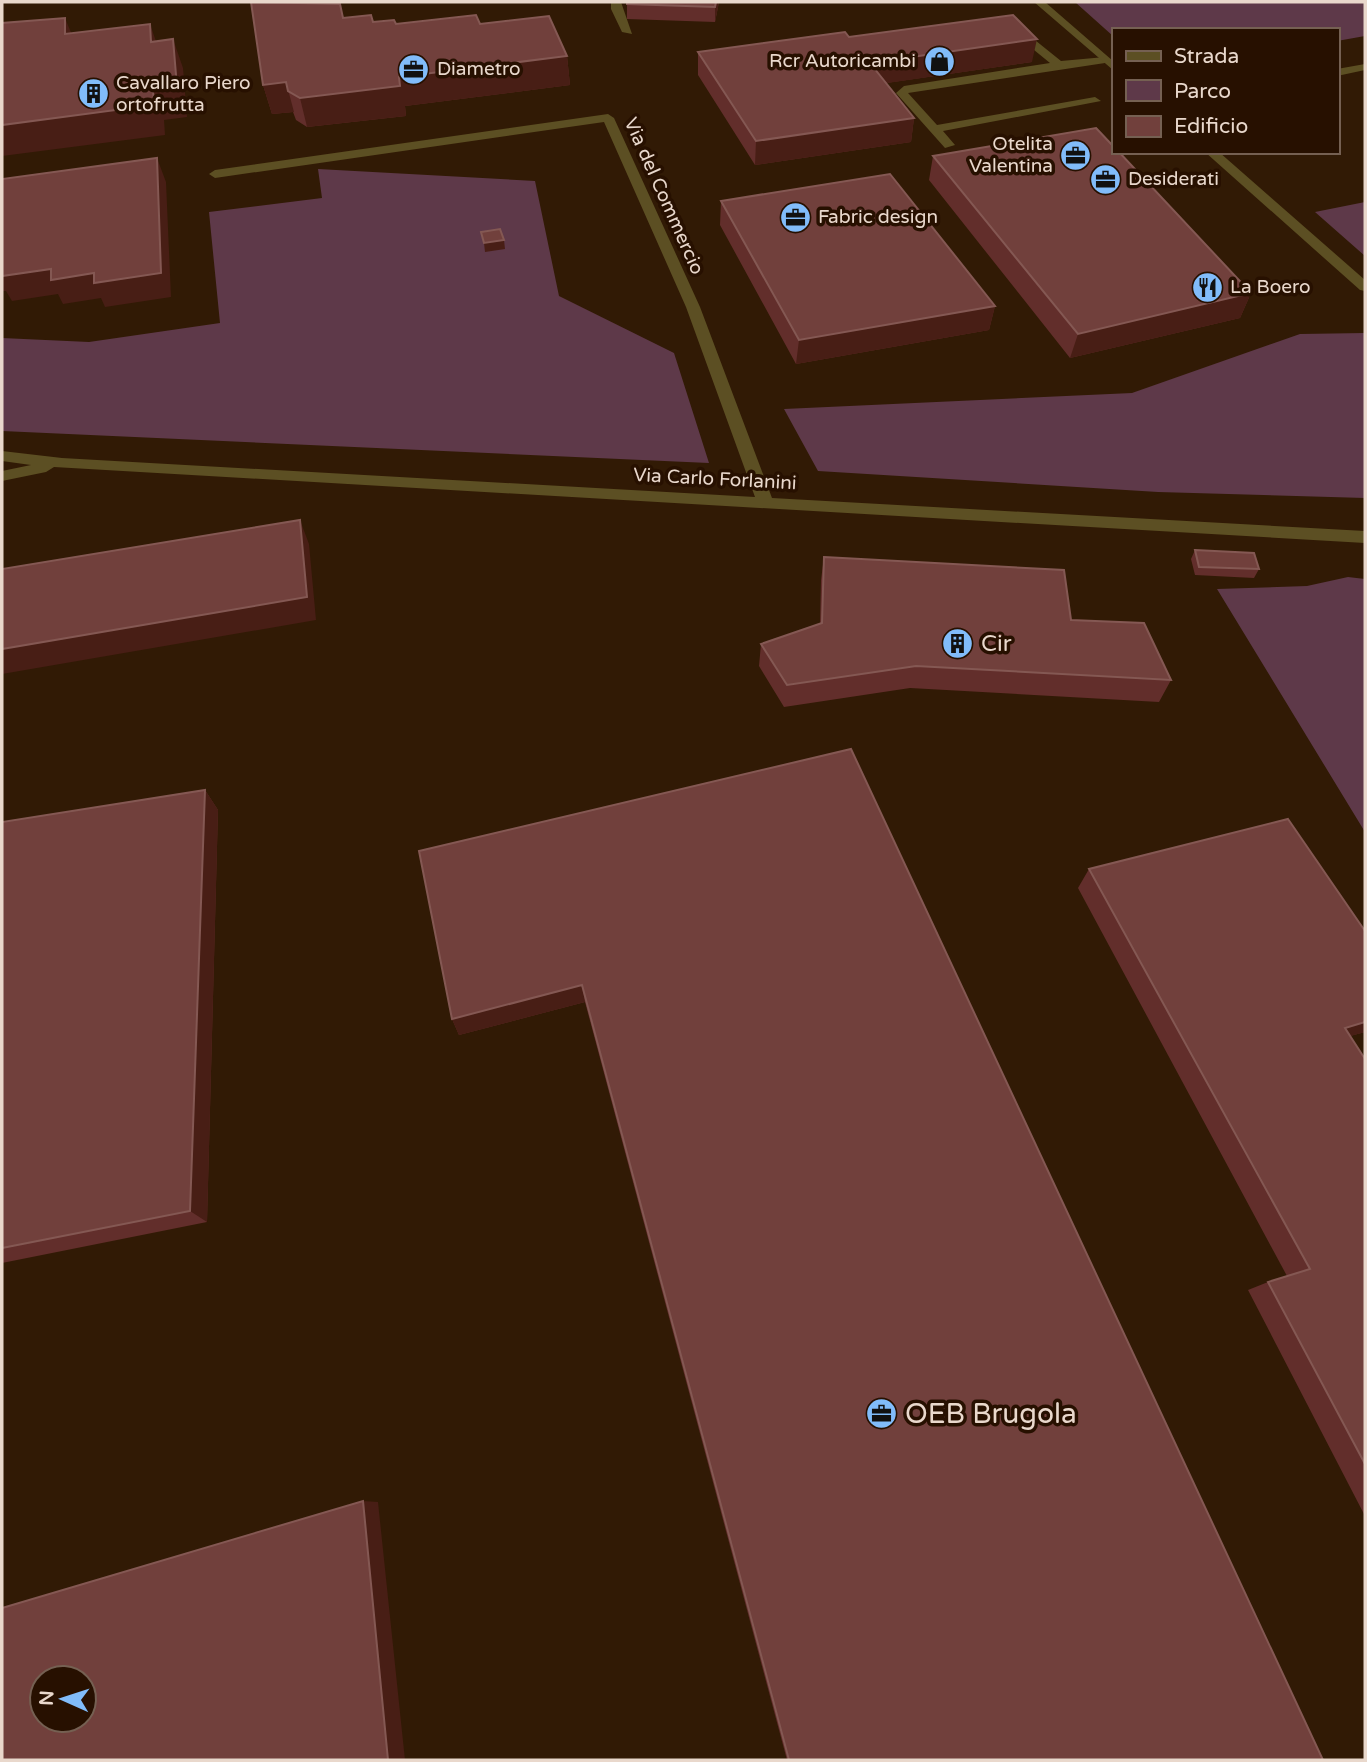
<svg xmlns="http://www.w3.org/2000/svg" width="1367" height="1762" font-family="'Varela Round',sans-serif">
  <style>
    .green { fill: #5e3949 }
    .lines { fill: none; stroke-linecap: round; stroke-linejoin: round }
    .service { fill: #5c4f23; fill-rule: evenodd }
    .minor { fill: #5c4f23; fill-rule: evenodd }
    .wall { fill: #622e2b }
    .shaded-wall { fill: #481e15 }
    .building { fill: #71403c; stroke: #845853; stroke-width: 2; fill-rule: evenodd }
    .labels { text-anchor: middle; dominant-baseline: central; stroke-width: 7; stroke-linejoin: round; paint-order: stroke }
    .far-poi-label { font-size: 19px; fill: #e9d8cc; stroke: #271000; text-anchor: start }
    .far-street-label { font-size: 19px; fill: #e9d8cc; stroke: #271000 }
    .poi-label { font-size: 23px; fill: #e9d8cc; stroke: #271000; text-anchor: start }
    .near-poi-label { font-size: 28px; fill: #e9d8cc; stroke: #271000; text-anchor: start }
  </style>
  <rect width="100%" height="100%" fill="#311a05"/>
  <path class="green" d="M1075,2H1365V36L1337,41V30H1113V36Z
    M318,169L535,181L559,296L674,353L709,463L2,431V338L89,342L220,323L209,212L322,198Z
    M1365,202V256L1315,212Z
    M1365,333V498L1158,492L818,471L784,409L1132,393L1300,334Z
    M1348,577L1365,579V832L1217,589L1307,586Z"/>
  <g class="lines">
    <path class="service" d="M611,2H621L632,34L622,32L611,9Z
      M1012,28H1020L1061,61L1105,57L1111,60L1105,63L908,93L937,125L1095,97L1101,101L943,131L955,145L945,148L896,93L904,86L1050,63L1012,32Z
      M1365,64V70L1337,76V69Z"/>
    <path class="minor" d="M1034,2H1045L1113,61V70Z
      M608,114L614,118L700,307L772,498L1365,531V543L54,467L46,472L2,481V471L31,465L2,461V451L62,458L755,497L686,307L604,122L215,178L209,174L215,170Z
      M1205,152H1219L1365,280V291L1360,290Z"/>
  </g>
  <path class="wall" d="M627,2H719L715,22L627,19Z
    M343,18L373,22L396,24H480L567,56L570,85L405,106L406,116L307,127L296,120L293,112L272,114L263,85Z
    M849,37L1032,62L886,83L914,118L911,142L755,165L698,75V52Z
    M933,156L1251,293L1240,318L1070,358L929,180Z
    M721,201L995,306L989,330L796,364L720,225Z
    M1195,550L1259,569L1254,578L1195,575L1191,559Z
    M824,557L1071,620L1171,680L1159,702L910,688L784,707L759,666L761,644L820,624L821,580Z
    M851,749L1323,1760H787L585,1002L459,1035L452,1019Z
    M205,790L218,810L207,1222L2,1263V822Z
    M1089,869L1365,931V1032L1350,1036L1365,1059V1516L1248,1290L1268,1282L1287,1276L1078,888Z"/>
  <path class="shaded-wall" d="M716,2H719L715,22V7Z
    M65,18L77,47L65,34Z
    M150,24L160,53L151,42Z
    M173,39L183,68L187,117L164,120L165,135L2,156V125Z
    M1037,39L1032,62L867,86L870,63Z
    M567,56L570,85L405,106L406,116L307,127L300,98L399,77Z
    M286,82L294,112L272,114L263,85Z
    M914,118L911,142L755,165L756,141Z
    M157,158L166,182L171,297L105,307L101,298L63,304L58,294L12,301L6,291H2V269H51L94,273Z
    M504,240L505,249L485,252L484,243Z
    M1251,293L1240,318L1070,358L1078,334Z
    M995,306L989,330L796,364L799,340Z
    M300,520L309,544L316,620L2,674V649Z
    M205,790L218,810L207,1222L190,1211Z
    M582,985L585,1002L459,1035L452,1019Z
    M1365,1022V1032L1325,1043L1345,1028Z
    M363,1501L378,1502L405,1760H388Z"/>
  <path class="building" d="M251,2L340,4L343,18L371,15L373,22L394,20L396,24L476,15L480,24L549,16L567,56L399,77L400,86L300,98L288,91L286,82L263,85Z
    M627,2H716L715,7L627,4Z
    M1013,15L1037,39L870,63L914,118L756,141L698,52L845,32L849,37Z
    M65,18V34L150,24L151,42L173,39L177,87L153,90L154,105L2,125V23Z
    M1096,128L1113,146V152H1119L1251,293L1078,334L933,156Z
    M157,158L161,273L94,283V273L51,280V269L2,276V179Z
    M890,174L995,306L799,340L721,201Z
    M500,229L504,240L484,243L481,232Z
    M300,520L307,597L2,649V569Z
    M1195,550L1254,553L1259,569L1199,567Z
    M824,557L1064,570L1071,620L1144,623L1171,680L916,666L787,685L761,644L822,623Z
    M851,749L1323,1760H789L582,985L452,1019L419,851Z
    M205,790L190,1211L2,1248V822Z
    M1288,819L1365,931V1022L1345,1028L1365,1059V1464L1268,1282L1310,1269L1089,869Z
    M363,1501L388,1760H2V1608ZM42,1678H84V1720H42Z"/>
  <defs>
    <symbol id="shop-disc" viewBox="-11 -11 22 22"><circle r="9.5" fill="#81bcfa" stroke="#271000"/><path d="M-5-2.5h2.3a2.7 3.5 0 0 1 5.4 0H5L5.5 6h-11ZM-1.5-2.5h3a1.5 2.3 0 0 0-3 0Z" fill="#111"/></symbol>
    <symbol id="office-disc" viewBox="-11 -11 22 22"><circle r="9.5" fill="#81bcfa" stroke="#271000"/><path d="M-6-3h4V-5.5h4V-3h4V5H-6ZM-1-4.5V-3h2v-1.5ZM-6 0V1H6V0Z" fill="#111"/></symbol>
    <symbol id="building-disc" viewBox="-11 -11 22 22"><circle r="9.5" fill="#81bcfa" stroke="#271000"/><path d="M-4-6H4V6H1V3H-1V6H-4ZM-2.5-4.3h1.7v1.8h-1.7ZM.8-4.3h1.7v1.8H.8ZM-2.5-1h1.7V.8h-1.7ZM.8-1h1.7V.8H.8Z" fill="#111"/></symbol>
    <symbol id="restaurant-disc" viewBox="-11 -11 22 22"><circle r="9.5" fill="#81bcfa" stroke="#271000"/><path d="M-5-6h1v4h1v-4h1v4h1v-4h1v5L-1.5 .5V6h-2V.5L-5-1ZM5-6V6H3V1.5H1.5Q1.5-4 5-6Z" fill="#111"/></symbol>
  </defs>
  <g fill-rule="evenodd">
    <use href="#shop-disc" x="922" y="44" width="35" height="35"/>
    <use href="#office-disc" x="396" y="52" width="35" height="35"/>
    <use href="#building-disc" x="76" y="76" width="35" height="35"/>
    <use href="#office-disc" x="1058" y="138" width="35" height="35"/>
    <use href="#office-disc" x="1088" y="162" width="35" height="35"/>
    <use href="#office-disc" x="778" y="200" width="35" height="35"/>
    <use href="#restaurant-disc" x="1190" y="270" width="35" height="35"/>
    <use href="#building-disc" x="940" y="626" width="35" height="35"/>
    <use href="#office-disc" x="864" y="1396" width="35" height="35"/>
  </g>
  <g class="labels">
    <g class="far-poi-label">
      <text x="916" y="61" text-anchor="end">Rcr Autoricambi</text>
      <text x="437" y="69">Diametro</text>
      <text x="116" y="83">Cavallaro Piero<tspan x="116" dy="22">ortofrutta</tspan></text>
      <text x="1053" y="144" text-anchor="end">Otelita<tspan x="1053" dy="22">Valentina</tspan></text>
      <text x="1128" y="179">Desiderati</text>
      <text x="818" y="217">Fabric design</text>
      <text x="1230" y="287">La Boero</text>
    </g>
    <g class="far-street-label">
      <text transform="translate(664 196) rotate(66)">Via del Commercio</text>
      <text transform="translate(715 479) rotate(3)">Via Carlo Forlanini</text>
    </g>
    <g class="poi-label">
      <text x="981" y="644">Cir</text>
    </g>
    <g class="near-poi-label">
      <text x="905" y="1414">OEB Brugola</text>
    </g>
  </g>
  <rect width="1367" height="1762" fill="none" stroke="#e9d8cc" stroke-width="7"/>
  <rect x="1112" y="28" width="228" height="126" fill="#271000" stroke="#756052" stroke-width="2"/>
  <rect x="1126" y="51" width="35" height="10" fill="#5c4f23" stroke="#756052" stroke-width="2"/>
  <text x="1174" y="63" font-size="21" fill="#e9d8cc">Strada</text>
  <rect x="1126" y="80" width="35" height="21" fill="#5e3949" stroke="#756052" stroke-width="2"/>
  <text x="1174" y="98" font-size="21" fill="#e9d8cc">Parco</text>
  <rect x="1126" y="116" width="35" height="21" fill="#71403c" stroke="#756052" stroke-width="2"/>
  <text x="1174" y="133" font-size="21" fill="#e9d8cc">Edificio</text>
  <g transform="translate(63 1699) rotate(273)"><circle r="33" fill="#271000" stroke="#756052" stroke-width="2"/>
  <path d="M0-5L12 26L0 18L-12 26Z" fill="#81bcfa"/>
  <text y="-10" font-size="19" font-weight="bold" text-anchor="middle" fill="#e9d8cc">N</text>
  </g>
</svg>
